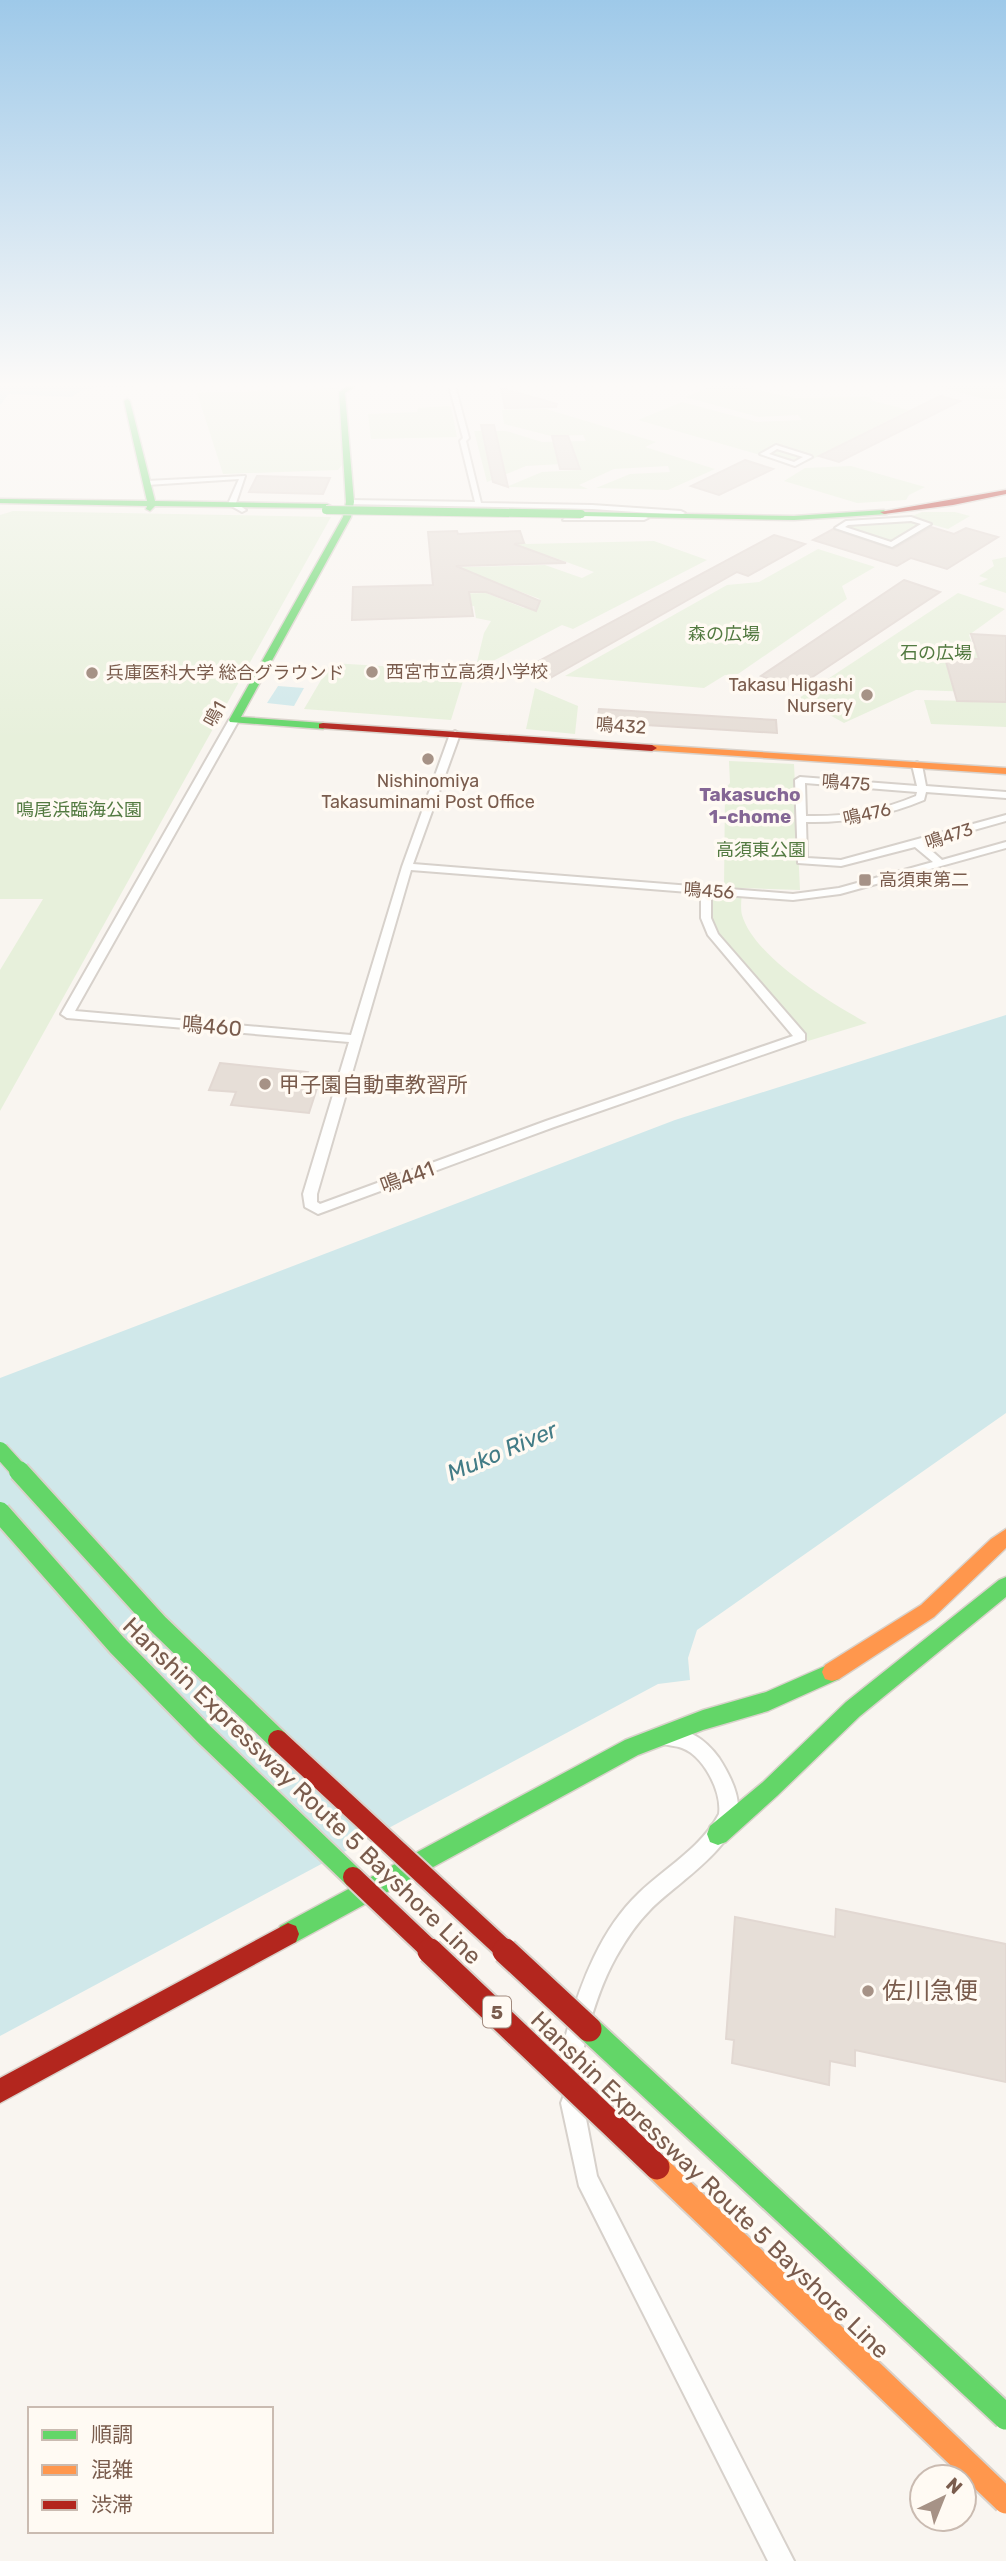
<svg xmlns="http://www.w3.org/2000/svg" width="1006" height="2561" font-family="Rubik,'Noto Sans JP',sans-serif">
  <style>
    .green { fill: #e7f0db }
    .water { fill: #d0e8ea }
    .building { fill: #e6ded7; stroke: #e2d8d2; stroke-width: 2 }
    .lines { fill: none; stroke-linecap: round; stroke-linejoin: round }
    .street-casing { stroke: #d7d1cb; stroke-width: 4 }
    .fast-casing { stroke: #d9d2cb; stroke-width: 3 }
    .slow-casing { stroke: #d9d2cb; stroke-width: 3 }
    .jam-casing { stroke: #d9d2cb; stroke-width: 3 }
    .street { fill: #fefefd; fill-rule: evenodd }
    .fast { fill: #63d668; fill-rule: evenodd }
    .slow { fill: #ff974d; fill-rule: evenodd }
    .jam { fill: #b3261e; fill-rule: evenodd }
    .fast-bridge-far3-casing { stroke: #d9d2cb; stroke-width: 10; stroke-linecap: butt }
    .fast-bridge-far2-casing { stroke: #d9d2cb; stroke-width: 19; stroke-linecap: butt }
    .fast-bridge-far1-casing { stroke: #d9d2cb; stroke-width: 24; stroke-linecap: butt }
    .fast-bridge-casing { stroke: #d9d2cb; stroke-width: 29; stroke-linecap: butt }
    .slow-bridge-casing { stroke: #d9d2cb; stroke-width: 29; stroke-linecap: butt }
    .jam-bridge-far1-casing { stroke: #d9d2cb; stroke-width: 24; stroke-linecap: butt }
    .jam-bridge-casing { stroke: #d9d2cb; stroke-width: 29; stroke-linecap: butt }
    .fast-bridge-far3 { stroke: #63d668; stroke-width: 8 }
    .fast-bridge-far2 { stroke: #63d668; stroke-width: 16 }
    .fast-bridge-far1 { stroke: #63d668; stroke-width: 20 }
    .fast-bridge { stroke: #63d668; stroke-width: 25 }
    .slow-bridge { stroke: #ff974d; stroke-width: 25 }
    .jam-bridge-far1 { stroke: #b3261e; stroke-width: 20 }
    .jam-bridge { stroke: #b3261e; stroke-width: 25 }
    .poi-dot { fill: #a69286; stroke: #fffaf3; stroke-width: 2.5 }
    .labels { text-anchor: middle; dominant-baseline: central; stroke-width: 7; stroke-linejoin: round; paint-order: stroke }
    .far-park-label { font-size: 18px; fill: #537a41; stroke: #fffaf3 }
    .far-poi-label { font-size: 18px; fill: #7a5c4d; stroke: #fffaf3; text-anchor: start }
    .far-street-label { font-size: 18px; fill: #7a5c4d; stroke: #fffaf3 }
    .far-neighbourhood-label { font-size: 19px; font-weight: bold; fill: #846695; stroke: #fffaf3 }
    .shield { fill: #fffaf3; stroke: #a28b7f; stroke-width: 2 }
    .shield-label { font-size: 19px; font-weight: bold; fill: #7a5c4d }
    .street-label { font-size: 21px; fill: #7a5c4d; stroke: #fffaf3 }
    .poi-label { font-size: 21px; fill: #7a5c4d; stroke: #fffaf3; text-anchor: start }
    .water-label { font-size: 23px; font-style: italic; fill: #437c86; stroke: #fffaf3 }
    .near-street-label { font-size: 24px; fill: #7a5c4d; stroke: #fffaf3 }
    .near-poi-label { font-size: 24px; fill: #7a5c4d; stroke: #fffaf3; text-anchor: start }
  </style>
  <rect width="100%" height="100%" fill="#f9f5f0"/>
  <path class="green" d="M722,382L794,398L869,397L873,401L909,410L809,461L795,465L638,420L682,402L757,422L802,420L798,415L759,417L685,397Z
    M922,382H1006V399H984Z
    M339,388L342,465L338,470L223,474L197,393Z
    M448,406L451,407L457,437L371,439L368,414L417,412L418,408Z
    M546,409L656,442L645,447L715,469L668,490L596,488L630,474L670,472L668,466L614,469L579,485L588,489L506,487L542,472L581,470L579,463L526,466L487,482L474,431H506L542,442L586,441L583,435L551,436L504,424L502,410Z
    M851,466L925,487L909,495L906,500L857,503L784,481L805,468Z
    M13,511L331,517L0,1111V970L43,899H0V515Z
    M922,512H955L970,516L948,529L927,523L892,544L837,527L845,522L907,518Z
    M452,541H524L526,544L654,541L707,560L573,629L562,625L493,661L498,664L485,671L475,670L484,633L491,621L476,618L474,606L451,607L450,594L486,593L524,608L540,599L494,582L432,568L545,565L582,578L594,572L550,556L468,558Z
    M818,549L875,567L842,586L847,599L738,674L725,675L704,688L565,676L727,585L759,582Z
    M1006,557V593L978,584L988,579L979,576L994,566L992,560Z
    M958,593L1005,609L969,635L972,643L1006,644V693L916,690L844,723L799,698Z
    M331,663L466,671L451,720L304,709Z
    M535,688L578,706L575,734L526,729Z
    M924,700L1006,702V727L931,724Z
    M729,761L794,764L800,890L742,888C742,896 740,907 742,915C754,957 831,1003 867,1023L808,1041L716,933L710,918L711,888H724L725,789L730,783Z"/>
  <path class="water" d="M0,382H283L101,387L83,390L71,397L9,394L0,405Z
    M278,686L304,688L294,706L267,703Z
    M1006,1015V1413L697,1630L688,1658L690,1680L658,1684L0,2036V1378L675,1120Z"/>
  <path class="building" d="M501,388L557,404L556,407L505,408Z
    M940,396L960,401L839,462L819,456Z
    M481,425H494L508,487L493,482Z
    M552,436H568L580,469H560Z
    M745,460L773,469L719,495L691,486Z
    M257,476L330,478L323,494L249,492Z
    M931,527L954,534L966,528L998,537L947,569L911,558L897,566L813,540L833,529L893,549Z
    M457,531L458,534L520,531L524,543L514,544L566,563L456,566L540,601L536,611L486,592H469L473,616L352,620L353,587L433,585L428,532Z
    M774,535L805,544L748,576L737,572L545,681L520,671Z
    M904,580L940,592L796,688L761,676Z
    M971,634L1006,636V702L957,701L945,658L979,659Z
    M599,709L776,720L777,733L597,722Z
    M220,1063L308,1072L306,1078L320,1079L309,1113L231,1105L236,1092L209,1090Z
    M836,1909L1006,1944V2082L855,2050V2066L830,2061L829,2085L732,2063L734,2040L726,2039L735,1917L835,1937Z"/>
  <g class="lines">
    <defs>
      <path id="street" d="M448,382H454L469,438L466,441L481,503L592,505L681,511L685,513L681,515L592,509L347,504L350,500L475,502L460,441L463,438Z
        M776,445L811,456L812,457L795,466L760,454ZM777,449L803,457L794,462L769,454Z
        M245,476L236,503L246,510L242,512L228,504L239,479L147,485L144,483L147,481Z
        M566,516H644L648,518L644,520H563Z
        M911,517L931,524L892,547L835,528L846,521ZM911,521L921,524L891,542L845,527L848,525Z
        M234,717L239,720L75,1011L351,1035L402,867L450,734L455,731L460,734L413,864L793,894L839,888L933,862L915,847L841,866L798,863L795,780L800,777L917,786L912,765L917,762L922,765L926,786L1006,792V798L926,792L924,800C886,816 847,823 806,822L807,858L841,860L1006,815V821L924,844L942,860L1006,842V848L840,894L793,900L711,894V918L718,934L805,1034V1040L554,1127L318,1214L305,1207L303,1194L349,1042L67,1018L61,1014L229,720ZM805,783L917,792L916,796C881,811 844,817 806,816ZM411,870L701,893V918L708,935L793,1036L546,1121L320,1204L317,1202V1194Z
        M666,1728C689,1728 706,1740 719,1758C728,1772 738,1791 738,1807C738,1847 675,1884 650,1910C636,1924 625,1941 616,1957C602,1982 593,2010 586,2037C583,2052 580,2069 574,2083L567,2087L560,2083C553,2069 563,2046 567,2031C581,1982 601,1929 639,1893C665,1868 702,1847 719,1814C722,1792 704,1756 682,1748C674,1745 667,1746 660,1743L657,1737L660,1731Z
        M572,2092L580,2095L583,2103L597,2176L794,2561H768L579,2186L561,2103L564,2095Z"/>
      <path id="fast" d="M354,382H361L345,393L354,502L351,517L241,717L323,723L328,726L323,729L230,722L229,720L343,517L346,502L339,392Z
        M127,399L130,401L155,501L327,504L331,506L327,508L155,506L150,511L146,509L147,506L0,503V499L147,501L124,401Z
        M884,510L887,514L794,520L581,516L577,514L581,512L794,516Z
        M1006,1577V1597L860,1716L777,1796L726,1842L718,1845L710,1842L707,1834L710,1826L763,1782L846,1702L999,1580Z
        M832,1663L839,1665L842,1672L839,1679L768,1711L703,1730L638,1755L296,1942L288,1945L280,1942L277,1934L280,1926L625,1740L703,1710L766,1692Z"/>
      <path id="slow" d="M652,745L1006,768V774L648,750V746Z
        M1006,1529V1548L934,1617L839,1679L832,1681L825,1679L822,1672L825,1665L921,1605L991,1539Z"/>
      <path id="jam" d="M1006,490V494L953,505L884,514L880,512Z
        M323,723L652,745L657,748L652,751L319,728V724Z
        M288,1923L296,1926L299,1934L296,1942L0,2103V2078Z"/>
    </defs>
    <use href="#street" class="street-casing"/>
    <use href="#fast" class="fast-casing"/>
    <use href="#slow" class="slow-casing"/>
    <use href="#jam" class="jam-casing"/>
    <use href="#street" class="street"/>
    <use href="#fast" class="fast"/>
    <use href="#slow" class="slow"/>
    <use href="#jam" class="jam"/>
    <defs>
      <path id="fast-bridge-far3" d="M326,510L581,514"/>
      <path id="fast-bridge-far2" d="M0,1450L21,1473"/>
      <path id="fast-bridge-far1" d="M19,1471L158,1624L278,1740
        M0,1512L117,1645L205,1735L353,1877"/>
      <path id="fast-bridge" d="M589,2029L1006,2417"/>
      <path id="slow-bridge" d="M657,2167L1006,2501"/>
      <path id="jam-bridge-far1" d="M278,1740L507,1952
        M353,1877L432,1952"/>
      <path id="jam-bridge" d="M430,1951L657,2167
        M505,1951L589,2029"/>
    </defs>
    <use href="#fast-bridge-far3" class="fast-bridge-far3-casing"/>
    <use href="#fast-bridge-far2" class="fast-bridge-far2-casing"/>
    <use href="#fast-bridge-far1" class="fast-bridge-far1-casing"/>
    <use href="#fast-bridge" class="fast-bridge-casing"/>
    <use href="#slow-bridge" class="slow-bridge-casing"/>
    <use href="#jam-bridge-far1" class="jam-bridge-far1-casing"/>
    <use href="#jam-bridge" class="jam-bridge-casing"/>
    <use href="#fast-bridge-far3" class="fast-bridge-far3"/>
    <use href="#fast-bridge-far2" class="fast-bridge-far2"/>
    <use href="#fast-bridge-far1" class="fast-bridge-far1"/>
    <use href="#fast-bridge" class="fast-bridge"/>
    <use href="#slow-bridge" class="slow-bridge"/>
    <use href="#jam-bridge-far1" class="jam-bridge-far1"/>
    <use href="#jam-bridge" class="jam-bridge"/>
  </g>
  <linearGradient id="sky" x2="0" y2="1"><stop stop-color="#9ec9e9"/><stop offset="0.52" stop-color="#fcfaf8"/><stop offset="1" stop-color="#fcfaf8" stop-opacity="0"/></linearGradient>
  <rect width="1006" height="740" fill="url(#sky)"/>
  <g class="poi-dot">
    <circle cx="372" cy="672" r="7"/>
    <circle cx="92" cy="673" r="7"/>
    <circle cx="867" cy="695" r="7"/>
    <circle cx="428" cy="759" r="7"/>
    <rect x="858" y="873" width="14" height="14" rx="3.5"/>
    <circle cx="265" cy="1084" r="7"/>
    <circle cx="868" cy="1991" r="7"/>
  </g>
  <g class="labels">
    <g class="far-park-label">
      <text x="724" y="634">森の広場</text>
      <text x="936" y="653">石の広場</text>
      <text x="79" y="810">鳴尾浜臨海公園</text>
      <text x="761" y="850">高須東公園</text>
    </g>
    <g class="far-poi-label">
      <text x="386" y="672">西宮市立高須小学校</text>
      <text x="106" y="673">兵庫医科大学 総合グラウンド</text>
      <text x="853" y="685" text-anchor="end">Takasu Higashi<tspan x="853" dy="21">Nursery</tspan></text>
      <text x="428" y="781" text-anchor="middle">Nishinomiya<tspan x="428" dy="21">Takasuminami Post Office</tspan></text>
      <text x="879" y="880">高須東第二</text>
    </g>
    <g class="far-street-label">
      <text transform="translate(215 714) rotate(-61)">鳴1</text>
      <text transform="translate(621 726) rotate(4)">鳴432</text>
      <text transform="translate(846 783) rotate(4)">鳴475</text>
      <text transform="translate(867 814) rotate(-12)">鳴476</text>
      <text transform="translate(949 836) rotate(-18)">鳴473</text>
      <text transform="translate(709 891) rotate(4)">鳴456</text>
    </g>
    <g class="far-neighbourhood-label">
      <text x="750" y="794">Takasucho<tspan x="750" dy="22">1-chome</tspan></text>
    </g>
    <rect class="shield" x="483" y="1996.5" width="28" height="31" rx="5"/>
    <g class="shield-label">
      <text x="497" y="2012">5</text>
    </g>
    <g class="street-label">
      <text transform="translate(212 1026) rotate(5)">鳴460</text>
      <text transform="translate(407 1177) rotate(-20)">鳴441</text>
    </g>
    <g class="poi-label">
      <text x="279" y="1084">甲子園自動車教習所</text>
    </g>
    <g class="water-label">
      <text transform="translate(502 1451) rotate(-23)">Muko River</text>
    </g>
    <g class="near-street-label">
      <text transform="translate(302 1791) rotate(44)">Hanshin Expressway Route 5 Bayshore Line</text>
      <text transform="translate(710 2185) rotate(44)">Hanshin Expressway Route 5 Bayshore Line</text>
    </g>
    <g class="near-poi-label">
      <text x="882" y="1991">佐川急便</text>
    </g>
  </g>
  <rect x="28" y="2407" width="245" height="126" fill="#fffaf3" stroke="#cabbb1" stroke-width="2"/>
  <rect x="42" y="2430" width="35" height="10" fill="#63d668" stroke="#cabbb1" stroke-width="2"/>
  <text x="91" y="2442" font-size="21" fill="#7a5c4d">順調</text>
  <rect x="42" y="2465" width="35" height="10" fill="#ff974d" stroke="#cabbb1" stroke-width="2"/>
  <text x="91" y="2477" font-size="21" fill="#7a5c4d">混雑</text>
  <rect x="42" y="2500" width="35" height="10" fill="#b3261e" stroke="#cabbb1" stroke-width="2"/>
  <text x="91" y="2512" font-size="21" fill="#7a5c4d">渋滞</text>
  <g transform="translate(943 2498) rotate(43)"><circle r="33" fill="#fffaf3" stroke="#cabbb1" stroke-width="2"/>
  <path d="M0-5L12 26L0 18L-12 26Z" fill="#a69286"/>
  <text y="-10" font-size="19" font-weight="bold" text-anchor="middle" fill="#7a5c4d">N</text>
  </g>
</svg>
